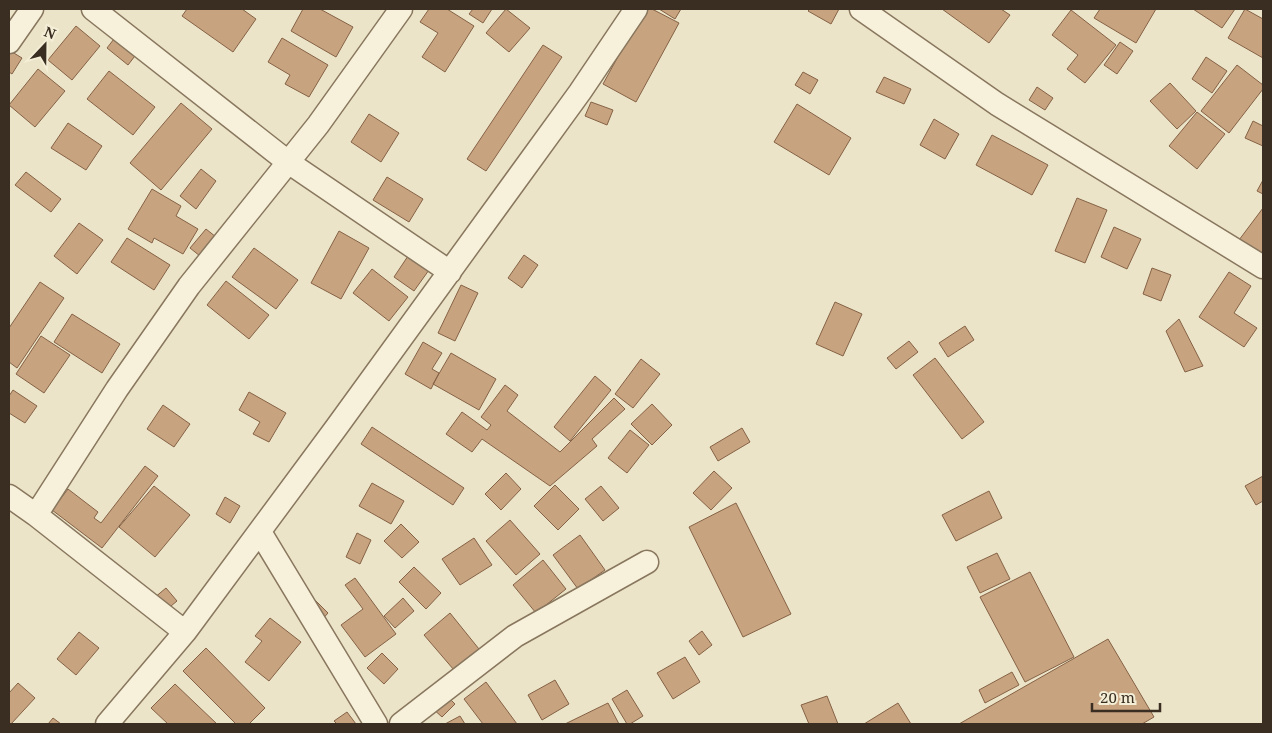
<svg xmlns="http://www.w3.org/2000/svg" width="1272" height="733" font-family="'Noto Serif',serif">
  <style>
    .building { fill: #c8a380; stroke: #856245 }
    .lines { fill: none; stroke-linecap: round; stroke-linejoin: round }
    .street-casing { stroke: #88775e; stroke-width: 25 }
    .street { stroke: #f7f1db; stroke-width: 22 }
  </style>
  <rect width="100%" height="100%" fill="#ece4c8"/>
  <path class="building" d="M187,9H242L256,19L233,52L182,16Z
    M303,9H320L353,27L336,57L291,31Z
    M429,9H447L474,26L445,72L422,57L438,33L420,22Z
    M473,9H492L483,23L469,14Z
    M506,9L530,28L509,52L486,33Z
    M644,9H652L679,23L636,102L603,84Z
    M659,9H681L675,19Z
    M810,9H839L831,24L808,11Z
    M942,9H1001L1010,15L989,43Z
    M1100,9H1156L1136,43L1094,18Z
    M1193,9H1235L1222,28Z
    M1245,9L1263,19V58L1228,38Z
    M1071,10L1116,45L1085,83L1067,69L1078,55L1052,35Z
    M76,26L100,46L72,80L48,60Z
    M117,35L138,52L128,65L107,48Z
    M282,38L328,65L309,97L285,84L290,75L268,62Z
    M1120,42L1133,51L1117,74L1104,65Z
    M543,45L562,57L486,171L467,159Z
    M9,50L22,58L12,74L9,72Z
    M1206,57L1227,71L1212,93L1192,79Z
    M1237,65L1263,85V89L1229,133L1201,111Z
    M38,69L65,91L35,127L9,105Z
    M109,71L155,107L133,135L87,99Z
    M803,72L818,80L810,94L795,85Z
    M884,77L911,89L904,104L876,92Z
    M1170,83L1196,111L1177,129L1150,101Z
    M1037,87L1053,98L1045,110L1029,100Z
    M591,102L613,110L607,125L585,116Z
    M181,103L212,129L161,190L130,163Z
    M797,104L851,138L829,175L774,142Z
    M1197,112L1225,134L1197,169L1169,146Z
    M369,114L399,133L381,162L351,142Z
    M934,119L959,134L945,159L920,145Z
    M1253,121L1263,126V146L1245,138Z
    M68,123L102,146L86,170L51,148Z
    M992,135L1048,165L1032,195L976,165Z
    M201,169L216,181L196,209L180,196Z
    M26,172L61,199L51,212L15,185Z
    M387,177L423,199L409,222L373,200Z
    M1263,180V194L1257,191Z
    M152,189L181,206L176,216L198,229L183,254L154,238L152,243L128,229Z
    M1077,198L1107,210L1085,263L1055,251Z
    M1263,208V253L1261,256L1239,240Z
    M79,223L103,240L77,274L54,256Z
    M1114,227L1141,239L1127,269L1101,257Z
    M206,229L216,237L200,256L190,248Z
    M339,231L369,248L341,299L311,283Z
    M127,238L170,265L154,290L111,262Z
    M254,248L298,280L276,309L232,277Z
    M524,255L538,265L522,288L508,278Z
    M408,256L429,270L414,291L394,277Z
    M1152,268L1171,275L1161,301L1143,294Z
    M372,269L408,297L389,321L353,293Z
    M1229,272L1251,286L1234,313L1257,328L1244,347L1199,317Z
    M226,281L269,315L249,339L207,305Z
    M40,282L64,298L17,368L9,362V328Z
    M461,285L478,293L455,341L438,333Z
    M835,302L862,314L843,356L816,344Z
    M72,314L120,344L102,373L54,342Z
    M1179,319L1203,366L1185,372L1166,331Z
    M965,326L974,340L948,357L939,343Z
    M41,336L70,355L44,393L16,374Z
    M909,341L918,352L896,369L887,358Z
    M423,342L442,353L432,369L439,373L431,389L405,374Z
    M451,353L496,379L479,410L433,384Z
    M935,358L984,422L962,439L913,375Z
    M641,359L660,374L633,408L615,394Z
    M595,376L611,390L570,441L554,427Z
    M505,385L518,395L507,411L560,452L614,398L625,409L592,439L597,446L550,486L482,439L472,452L446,434L462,412L487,430L491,425L481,417Z
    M13,390L37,406L25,423L9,413V396Z
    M249,392L286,413L269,442L253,434L260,422L239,410Z
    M652,404L672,425L652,445L631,424Z
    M163,405L190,424L174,447L147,429Z
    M372,427L464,488L453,505L361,444Z
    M742,428L750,442L718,461L710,447Z
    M630,430L649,445L627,473L608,458Z
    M145,466L158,476L102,548L52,510L68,489L98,512L94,518L101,523Z
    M714,471L732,488L711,510L693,493Z
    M506,473L521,489L501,510L485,494Z
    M1263,476V501L1256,505L1245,486Z
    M372,483L404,501L391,524L359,506Z
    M555,485L579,509L558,530L534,506Z
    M154,486L190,515L155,557L119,527Z
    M601,486L619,508L603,521L585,499Z
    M989,491L1002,518L956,541L942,515Z
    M225,497L240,506L230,523L216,514Z
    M736,503L791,614L743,637L689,527Z
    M510,520L540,554L516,575L486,541Z
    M401,524L419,542L402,558L384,541Z
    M357,533L371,540L360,564L346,557Z
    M580,535L605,570L578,589L553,555Z
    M474,538L492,565L460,585L442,559Z
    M997,553L1010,579L980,593L967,567Z
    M543,560L566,589L536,613L513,585Z
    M414,567L441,593L426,609L399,582Z
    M1030,572L1074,657L1025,682L980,597Z
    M355,578L396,634L365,657L341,625L363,609L345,585Z
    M166,588L177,601L165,611L154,598Z
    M307,592L328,613L320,622Z
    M403,598L414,611L395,628L384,616Z
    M450,613L479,649L454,670L424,635Z
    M270,618L301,642L269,681L245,662L262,641L255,636Z
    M702,631L712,645L699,655L689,641Z
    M79,632L99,648L76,675L57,659Z
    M1108,639L1154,717L1142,724H959Z
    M206,648L265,708L249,724H236L183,671Z
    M382,653L398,669L384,684L367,668Z
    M685,657L700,682L673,699L657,673Z
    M1012,672L1019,685L985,703L979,690Z
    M555,680L569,704L542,720L528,695Z
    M486,682L517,724H483L464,699Z
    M18,683L35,698L11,724H9V693Z
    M175,684L217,724H168L151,708Z
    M627,690L643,716L630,724H627L612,699Z
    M445,694L455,704L442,717L432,708Z
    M827,696L838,724H809L801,705Z
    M608,703L619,724H565Z
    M898,703L911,724H864Z
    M347,712L356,724H337L334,721Z
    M460,716L465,724H445Z
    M53,718L61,724H48Z"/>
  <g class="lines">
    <defs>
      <path id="street" d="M93,9L288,162L450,272
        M861,9L997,104L1263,267
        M9,42L32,9
        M9,496L36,515L185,632
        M36,515L117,389L189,286L318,125L401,9
        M260,532L376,724
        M107,724L185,632L336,428L580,92L636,9
        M401,724L515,636L647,562"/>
    </defs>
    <use href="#street" class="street-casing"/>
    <use href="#street" class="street"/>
  </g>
  <rect width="1272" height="733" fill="none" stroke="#392e21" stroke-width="20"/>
  <g transform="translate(45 45) rotate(22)" stroke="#f4eed7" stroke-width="4" paint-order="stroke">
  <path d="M0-4L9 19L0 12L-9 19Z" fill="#392e21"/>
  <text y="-8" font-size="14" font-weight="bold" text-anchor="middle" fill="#392e21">N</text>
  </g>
  <path d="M1092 703v8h68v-8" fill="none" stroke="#392e21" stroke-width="2.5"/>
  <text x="1100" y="703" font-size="15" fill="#392e21" stroke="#f4eed7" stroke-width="4" paint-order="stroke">20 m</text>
</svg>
